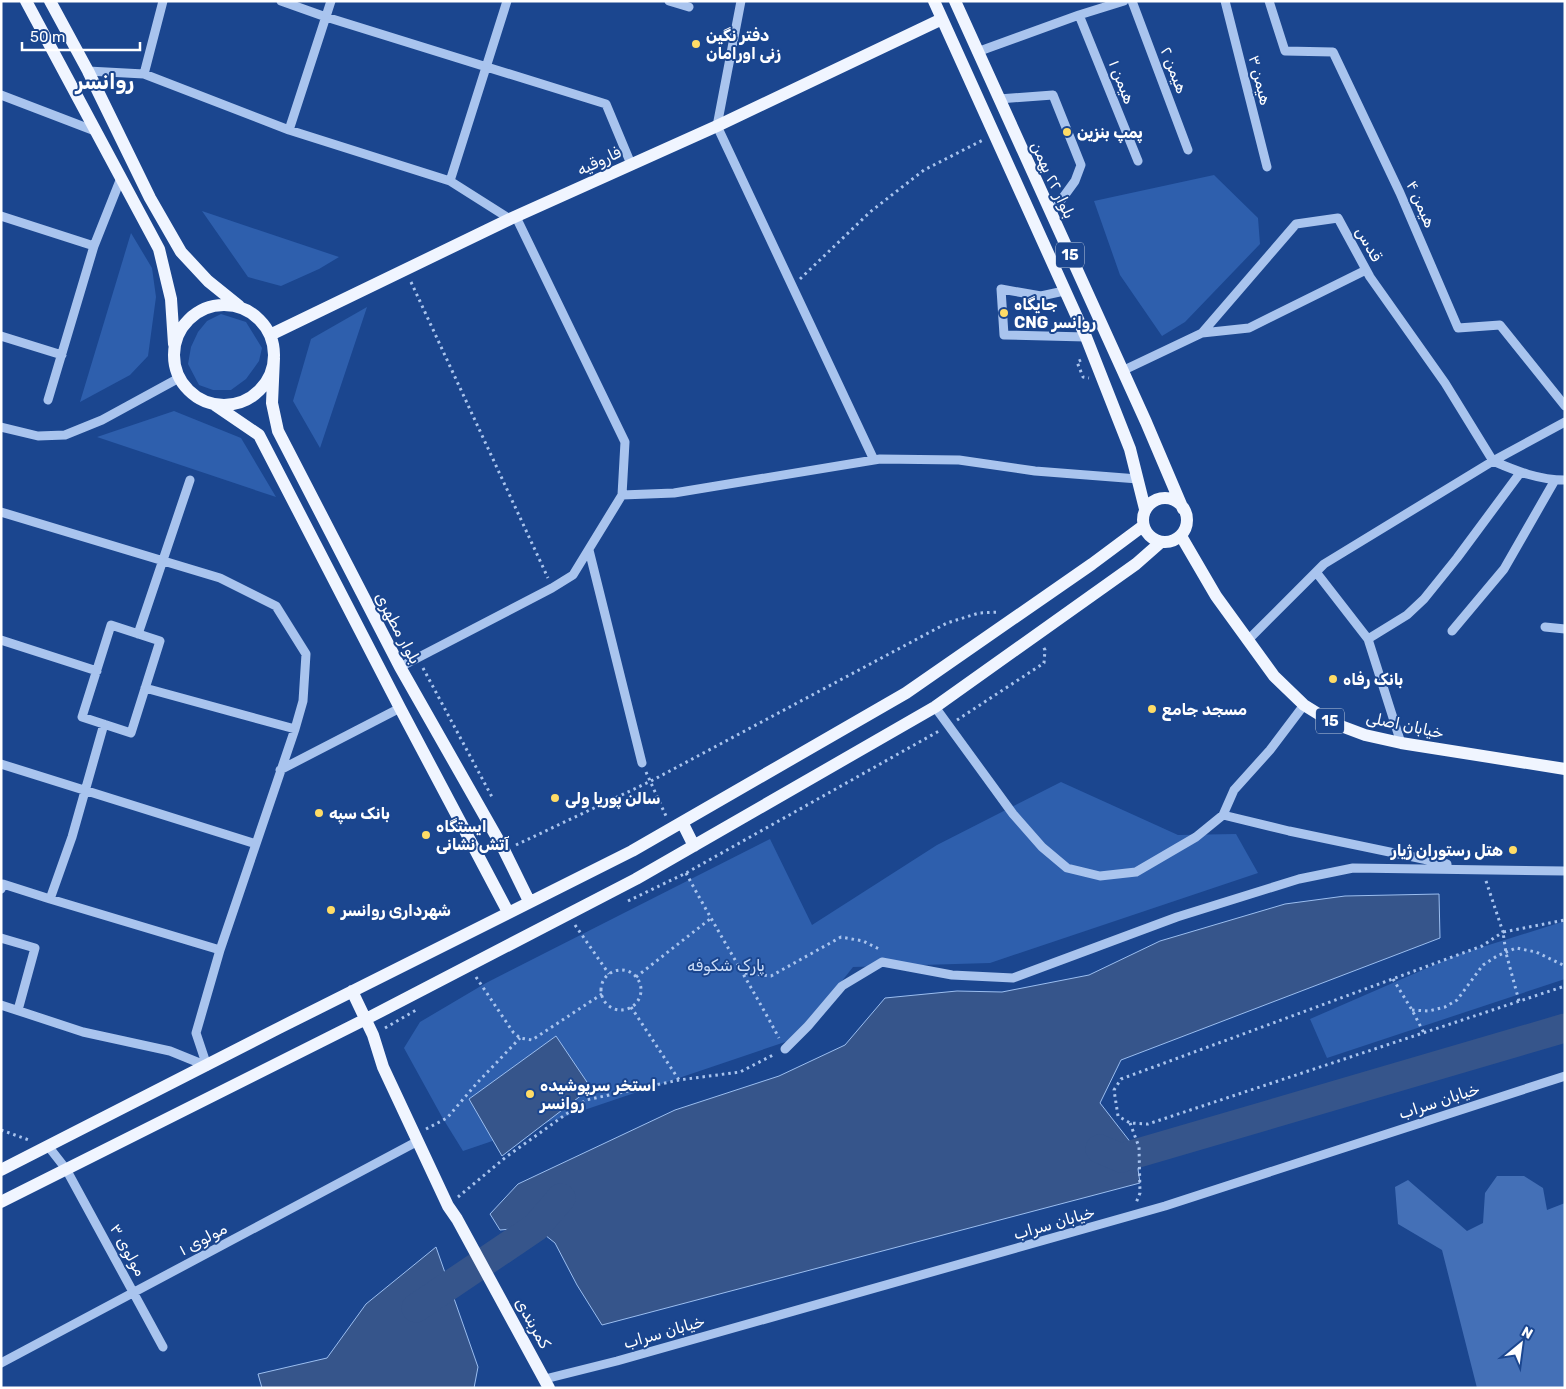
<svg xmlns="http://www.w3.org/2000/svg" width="1566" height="1389" font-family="Rubik,'Noto Naskh Arabic',sans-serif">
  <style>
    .green { fill: #2e5fad }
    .water { fill: #36558b; stroke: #9bbef0 }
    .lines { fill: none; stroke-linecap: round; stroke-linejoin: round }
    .river { stroke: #36558b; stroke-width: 29 }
    .building { fill: #4470b7 }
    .path { stroke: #a9c4ee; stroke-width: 3; stroke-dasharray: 2.5 4; stroke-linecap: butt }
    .minor { stroke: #a9c4ee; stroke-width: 9 }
    .major { stroke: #f0f5ff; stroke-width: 12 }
    .poi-dot { fill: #ffdc66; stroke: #1b468f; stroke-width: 2 }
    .labels { text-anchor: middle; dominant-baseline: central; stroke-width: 4; stroke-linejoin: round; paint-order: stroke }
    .shield { fill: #1b468f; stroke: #bbc8dd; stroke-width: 1 }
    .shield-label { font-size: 15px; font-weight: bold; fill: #fff }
    .poi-label { font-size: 16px; font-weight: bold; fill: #fff; stroke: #1b468f; text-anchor: start }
    .street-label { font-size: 16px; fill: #fff; stroke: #1b468f }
    .park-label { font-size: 16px; fill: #cfe0fa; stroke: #1b468f }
    .district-label { font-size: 21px; font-weight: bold; fill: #fff; stroke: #1b468f }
  </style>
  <rect width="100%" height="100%" fill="#1b468f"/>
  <path class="green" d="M1214,175L1258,218L1260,244L1185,322L1162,336L1120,275L1094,201Z
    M202,211L339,257L319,269L281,286L248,277Z
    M131,233L152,268L156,297L148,356L130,375L80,402Z
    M367,307L320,448L293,401L311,339Z
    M221,314L246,322L262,348L259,361L246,379L231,390H213L199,385L188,364L191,347L198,332L207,321Z
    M174,411L241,438L276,497L97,437Z
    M1061,782L1178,835L1236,834L1258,873L990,963L853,967L797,1038L463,1151L442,1117L404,1048L420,1022L486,983L770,839L812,925L937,845Z
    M1565,921V979L1327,1058L1310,1019L1457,955Z"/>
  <path class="water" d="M1439,894L1440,938L1121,1060L1100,1103L1135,1148L1140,1183L602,1325L577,1285L555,1243L535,1227L500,1230L490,1214L518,1184L675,1110L779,1076L845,1045L885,998L957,991L1002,992L1089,975L1160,941L1285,904L1345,896Z
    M556,1036L591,1088L502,1156L469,1099Z
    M436,1247L478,1367L474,1388H262L258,1374L327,1358L366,1304Z"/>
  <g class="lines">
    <path class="river" d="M1100,1149L1121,1158L1565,1028
      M416,1308L536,1227L561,1198"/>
  </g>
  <path class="building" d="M1497,1176H1524L1543,1188L1547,1210L1565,1203V1388H1477L1442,1250L1398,1224L1395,1187L1408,1180L1467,1231L1483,1223L1485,1193Z"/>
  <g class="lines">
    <path class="path" d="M800,279L870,212L924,170L983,140
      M411,282L548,578
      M1081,360L1077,362L1083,377L1089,378
      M423,668L492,797
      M957,720L1044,663L1045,650L1043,646
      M646,772L666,816
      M516,845L651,781L947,623L979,613L999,612
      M686,873C716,929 749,982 779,1038
      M1486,881L1503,932L1482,946L1121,1079L1114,1090L1118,1116L1130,1123L1148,1124L1565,986
      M628,901L686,873L939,731
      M575,925L609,974
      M601 990a20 20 0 1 1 40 0a20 20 0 1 1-40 0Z
      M745,973L771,976L841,937L863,941L879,949V951
      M476,977L513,1032L520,1038L532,1040L602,994
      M636,977L710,919
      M1393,979L1412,1010L1424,1033
      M1519,1001L1506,953L1503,932L1565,920
      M631,1007L679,1080
      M1412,1010L1429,1011L1445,1007L1457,1000L1483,965L1497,956L1516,948L1536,952L1565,966
      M385,1028L416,1010
      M1130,1123L1139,1147L1140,1193L1136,1203
      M426,1129L447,1118L477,1083L520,1038
      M1,1130L29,1140
      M458,1197L506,1157L586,1100L679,1080L740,1072L775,1054"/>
    <path class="minor" d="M281,1L326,17L606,104L631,164
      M669,1L689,7
      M741,1L717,126L874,460
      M1132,1L1188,150
      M1225,1L1267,167
      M1269,1L1285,51L1333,52L1400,193L1458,328L1500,325L1565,406
      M1079,15L1138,161
      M977,52L1079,15L1124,1
      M88,71L144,74L289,130L450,181L510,219
      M144,74L163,1
      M1,95L95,131
      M999,99L1053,95L1081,165L1075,181L1051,214
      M289,130L331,1
      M450,181L507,1
      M1,216L94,246
      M516,217L625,442L622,495
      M1064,291L1041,296L1001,289L1004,335L1086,337
      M1202,333L1249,328L1366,270
      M1,336L62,355
      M1122,371L1202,333L1296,224L1338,218L1370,277L1445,383L1493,461
      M48,400L94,246L121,178
      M1,427L38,436L65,435L102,420L179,378
      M1493,461C1516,471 1539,480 1565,480
      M1,512L220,578L276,606L306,654L303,701L295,729L220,950L196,1033L207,1066
      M589,550L642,763
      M1316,572L1368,639L1401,743
      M111,625L160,641L131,733L82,717Z
      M1545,627L1565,629
      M1452,631L1504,569L1555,480
      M138,634L190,480
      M1368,639L1407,615L1424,599L1457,558L1520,473
      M1,640L97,671
      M1248,640L1324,564L1493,461L1565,422
      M400,667L552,588L573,575L622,495L674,493L880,459L959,460L1035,471L1138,479
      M145,688L295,729
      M935,707L1013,814L1042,847L1067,868L1100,876L1136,872L1196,837L1223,815L1289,831L1447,864
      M1,764L256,844
      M280,770L400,708
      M1223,815L1234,790L1270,750L1304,705
      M1,889L3,884L50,899L72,837L104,724
      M50,899L220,950
      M1,938L35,948L18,1010
      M1,1005L83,1032L170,1051L207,1066
      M785,1049L808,1026L842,986L882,962L952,975L1013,978L1177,917L1299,879L1353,868L1565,871
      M48,1146L66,1169L163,1347
      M1,1363L418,1141
      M545,1379L617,1361L1165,1206L1565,1076"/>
    <path class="major" d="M26,1L159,249L171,299L174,344
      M50,1L88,71L150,198L181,252L208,281L239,306
      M934,1L1086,337L1130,449L1145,509
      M955,1L1146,422L1183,509
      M174 355a50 50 0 1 1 100 0a50 50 0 1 1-100 0Z
      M270,335L510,219L717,126L942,19
      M274,358L272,403L278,431L400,667L504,850L529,901
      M215,405L259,435L400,708L508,912
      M1143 520a22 22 0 1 1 44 0a22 22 0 1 1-44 0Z
      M1181,536L1216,596L1274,676L1304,705L1333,723L1365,735L1401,743L1565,769
      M682,822L694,846
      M352,991L373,1035L383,1067L448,1206L457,1219L549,1388
      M1,1170L279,1028L632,851L906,693L1092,564L1143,526
      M1,1202L366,1019L636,879L935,707L1136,564L1161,542"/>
  </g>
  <g class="poi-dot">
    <circle cx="696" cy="44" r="5"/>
    <circle cx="1067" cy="132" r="5"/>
    <circle cx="1004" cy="313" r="5"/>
    <circle cx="1333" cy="679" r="5"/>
    <circle cx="1152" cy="709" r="5"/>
    <circle cx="555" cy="798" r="5"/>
    <circle cx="319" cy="813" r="5"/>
    <circle cx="426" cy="835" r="5"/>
    <circle cx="1513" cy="850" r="5"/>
    <circle cx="331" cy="910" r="5"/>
    <circle cx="530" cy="1094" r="5"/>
  </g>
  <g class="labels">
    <g class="shield">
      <rect x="1056" y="242.5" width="28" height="25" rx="4"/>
      <rect x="1316" y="708.5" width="28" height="25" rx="4"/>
    </g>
    <g class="shield-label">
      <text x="1070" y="255">15</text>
      <text x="1330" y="721">15</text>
    </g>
    <g class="poi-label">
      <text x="706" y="35">دفتر نگین<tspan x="706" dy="18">زنی اورامان</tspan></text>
      <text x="1077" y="132">پمپ بنزین</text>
      <text x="1014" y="304">جایگاه<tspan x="1014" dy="18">CNG روانسر</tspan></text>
      <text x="1343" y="679">بانک رفاه</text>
      <text x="1162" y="709">مسجد جامع</text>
      <text x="565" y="798">سالن پوریا ولی</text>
      <text x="329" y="813">بانک سپه</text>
      <text x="436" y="826">ایستگاه<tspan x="436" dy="18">آتش نشانی</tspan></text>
      <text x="1503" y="850" text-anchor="end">هتل رستوران ژیار</text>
      <text x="341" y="910">شهرداری روانسر</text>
      <text x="540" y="1085">استخر سرپوشیده<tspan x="540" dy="18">روانسر</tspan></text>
    </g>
    <g class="street-label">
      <text transform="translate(1174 70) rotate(69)">هیمن ۲</text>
      <text transform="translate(1260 80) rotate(76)">هیمن ۳</text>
      <text transform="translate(1122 82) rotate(68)">هیمن ۱</text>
      <text transform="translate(599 161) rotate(-25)">فاروقیه</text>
      <text transform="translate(1053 180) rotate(65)">بلوار ۲۲ بهمن</text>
      <text transform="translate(1421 204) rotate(66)">هیمن ۴</text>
      <text transform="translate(1369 244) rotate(61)">قدس</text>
      <text transform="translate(398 628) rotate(62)">بلوار مطهری</text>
      <text transform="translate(1405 725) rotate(12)">خیابان اصلی</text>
      <text transform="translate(1439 1101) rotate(-18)">خیابان سراب</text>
      <text transform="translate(1054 1223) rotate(-16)">خیابان سراب</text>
      <text transform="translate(203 1239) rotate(-28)">مولوی ۱</text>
      <text transform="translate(128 1250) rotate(61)">مولوی ۳</text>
      <text transform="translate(533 1323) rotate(61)">کمربندی</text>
      <text transform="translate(664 1332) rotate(-16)">خیابان سراب</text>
    </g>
    <g class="park-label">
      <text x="726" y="965">پارک شکوفه</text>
    </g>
    <g class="district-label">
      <text x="105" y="81">روانسر</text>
    </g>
  </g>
  <rect width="1566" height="1389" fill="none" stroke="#ffffff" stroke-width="5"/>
  <g transform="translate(1521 1344) rotate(29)" stroke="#1b468f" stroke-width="4" paint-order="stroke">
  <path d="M0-4L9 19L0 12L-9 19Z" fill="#ffffff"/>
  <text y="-8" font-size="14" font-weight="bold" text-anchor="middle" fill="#ffffff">N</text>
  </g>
  <path d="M22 42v8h118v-8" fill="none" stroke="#ffffff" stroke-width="2.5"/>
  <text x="30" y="42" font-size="15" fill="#ffffff" stroke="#1b468f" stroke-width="4" paint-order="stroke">50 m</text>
</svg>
